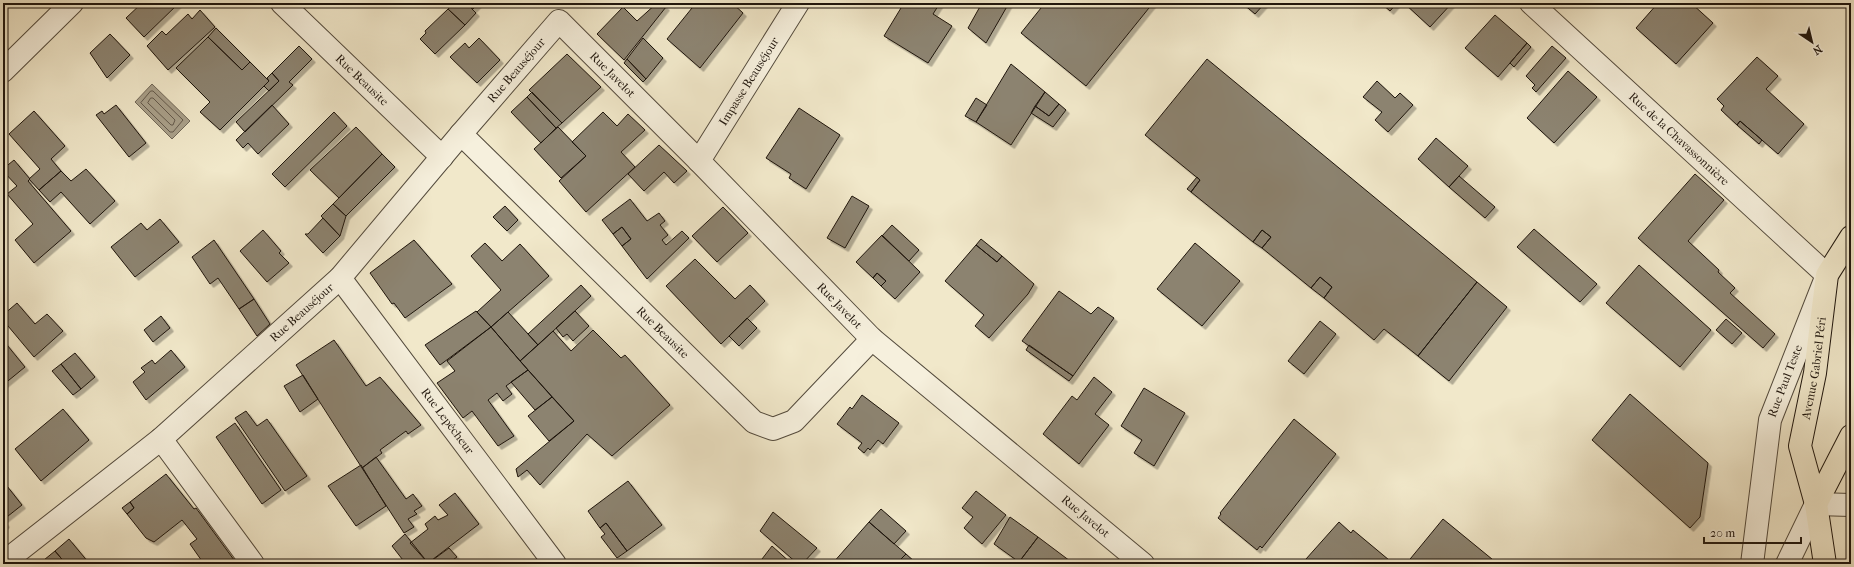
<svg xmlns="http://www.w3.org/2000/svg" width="1854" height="567" font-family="'IM FELL French Canon',serif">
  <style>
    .water { fill: #a9a08a; stroke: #716858 }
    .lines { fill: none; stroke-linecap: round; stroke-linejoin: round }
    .shore { stroke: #645a4c; stroke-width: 1 }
    .building { fill: #8c836f; stroke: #1e150d; filter: url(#shadow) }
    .minor-casing { stroke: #534a3c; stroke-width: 24 }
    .major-casing { stroke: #1e150d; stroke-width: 24 }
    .minor { stroke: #f6f0dd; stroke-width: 22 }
    .major { stroke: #f1e8ca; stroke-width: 22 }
    .labels { text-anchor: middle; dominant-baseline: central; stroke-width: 3; stroke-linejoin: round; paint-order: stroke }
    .street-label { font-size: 12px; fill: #1e150d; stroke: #f6f0dd }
  </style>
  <defs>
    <filter id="shadow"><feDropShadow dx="3.5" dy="3.5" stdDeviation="0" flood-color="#0004"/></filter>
  </defs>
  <rect width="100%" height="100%" fill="#f1e8ca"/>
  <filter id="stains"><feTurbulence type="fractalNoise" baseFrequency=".005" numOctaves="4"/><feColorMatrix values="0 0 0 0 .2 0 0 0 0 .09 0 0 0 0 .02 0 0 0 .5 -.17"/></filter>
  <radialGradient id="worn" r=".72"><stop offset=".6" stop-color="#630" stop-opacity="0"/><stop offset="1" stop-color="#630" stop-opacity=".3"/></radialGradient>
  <path class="water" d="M152,84L190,121L172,139L135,102Z"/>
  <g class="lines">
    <path class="shore" d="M151,91H153L183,120L173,132H170L141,103Z
      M151,98H153L175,120L173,125H171L148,103Z"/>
  </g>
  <path class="building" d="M142,3H179L144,37L126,18Z
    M455,3H466L476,13L465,25L448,9Z
    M466,3H479L473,9Z
    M657,3H661L666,7L624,60L597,34L623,7L637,21Z
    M696,3H732L743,13L700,68L667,39Z
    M904,3H940L933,14L952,26L928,63L884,36Z
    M982,3H1009L986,43L968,28Z
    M1045,3H1153L1086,86L1021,33Z
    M1242,3H1265L1255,14Z
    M1381,3H1397L1390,11Z
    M1404,3H1452L1430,27Z
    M1658,3H1691L1713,23L1676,64L1636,28Z
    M448,9L465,25L435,54L420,39L426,33L425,31Z
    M200,10L215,27L168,70L147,46L162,31L166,35L188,14L192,19Z
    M1495,15L1527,43L1498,77L1465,48Z
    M216,28L250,62L242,70L208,37Z
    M110,34L130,55L107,78L90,53Z
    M208,37L242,70L250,62L269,81L220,130L200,112L210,102L176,68Z
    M479,38L500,60L477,83L450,57L465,43L469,48Z
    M643,38L663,58L646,79L627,59Z
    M1527,43L1531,47L1514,67L1510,63Z
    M299,46L312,59L289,82L293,85L245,132L236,122L279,81L272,73Z
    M1552,46L1566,58L1536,92L1532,88L1535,85L1526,76Z
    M567,54L601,87L562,123L529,90Z
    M1757,57L1778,76L1766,89L1804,124L1778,154L1740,121L1737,125L1721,110L1724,106L1717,99Z
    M627,59L646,79L643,82L624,63Z
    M1207,59L1477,282L1418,356L1384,329L1374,340L1324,298L1332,287L1320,277L1311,288L1262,248L1271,237L1262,230L1253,242L1191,192L1200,180L1145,135Z
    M1011,64L1045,92L1011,145L976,122Z
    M1568,71L1597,97L1554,143L1527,118Z
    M272,73L279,81L269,91L264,86L269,81L267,78Z
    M1377,81L1395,98L1400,93L1413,105L1388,132L1375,120L1382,112L1363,97Z
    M532,92L562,123L556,128L527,97Z
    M1045,92L1059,104L1049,116L1035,106Z
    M527,97L556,128L541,143L511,112Z
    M976,98L987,105L976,122L965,116Z
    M1059,104L1066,110L1053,127L1031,113L1035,106L1049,116Z
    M116,105L146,143L129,157L96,115L102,111L104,114Z
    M272,105L289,124L258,154L248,143L243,148L236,140Z
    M799,108L840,135L806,189L789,178L791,174L766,158Z
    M34,111L65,146L51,159L61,171L39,190L29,179L40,169L9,134Z
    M334,112L347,126L285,187L272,174Z
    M603,112L617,126L628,114L645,130L621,152L635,167L586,212L559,181L586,156L572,142Z
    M1740,121L1762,140L1759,144L1737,125Z
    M356,127L382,154L339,198L310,170Z
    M558,127L586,156L561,178L534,149Z
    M1436,138L1468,166L1449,187L1418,159Z
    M659,145L687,171L674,183L664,172L644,191L628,174Z
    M382,154L395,167L346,216L333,204Z
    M14,160L30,179L28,181L71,231L34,263L15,240L33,224L7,194L17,186L3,171V169Z
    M86,169L115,201L90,224L61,192L50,202L39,190L61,171L71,181Z
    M1695,174L1724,200L1688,241L1719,270L1718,272L1735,288L1730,293L1775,334L1763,348L1638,238Z
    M1459,176L1495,207L1485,218L1449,187Z
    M1197,177L1200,180L1191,192L1187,189Z
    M852,196L869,206L845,248L827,238Z
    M630,199L647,221L659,213L665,221L660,225L668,235L662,240L666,245L682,231L689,238L647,279L622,246L631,239L622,227L613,234L602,220Z
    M333,204L346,216L340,236L321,216Z
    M505,206L518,220L507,231L493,217Z
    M723,207L748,233L717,262L692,236Z
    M323,218L340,236L323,253L305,234H308Z
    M160,219L179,242L135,277L111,247L141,223L147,230Z
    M892,225L919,250L909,261L882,236Z
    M622,227L631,239L622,246L613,234Z
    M1534,229L1597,284L1580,302L1517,247Z
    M263,230L281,251L279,253L289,263L267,282L240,251Z
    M1262,230L1271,237L1262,248L1253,242Z
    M882,235L920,272L895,299L881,286L886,281L877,273L873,278L856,262Z
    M981,239L1002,256L997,262L976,245Z
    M214,240L254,299L239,309L218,278L210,284L192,257Z
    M414,240L452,284L405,318L394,303L392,304L370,273Z
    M485,243L502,261L520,244L549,276L491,327L477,312L501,290L471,256Z
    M1195,243L1240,281L1202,326L1157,289Z
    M976,245L997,262L1002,256L1034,284L1028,294L989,338L975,326L984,315L945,281Z
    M695,259L735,299L750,285L765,301L721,344L666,286Z
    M1639,265L1711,330L1680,367L1606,303Z
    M877,273L886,281L881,286L873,278Z
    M1320,277L1332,287L1324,298L1311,288Z
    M1477,282L1507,307L1449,381L1418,356Z
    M581,285L591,296L538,345L528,334Z
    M1059,291L1091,314L1098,307L1114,318L1073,376L1022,341Z
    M254,299L270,324L257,336L239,309Z
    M17,303L35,324L47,314L63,331L34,357L3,320V315Z
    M476,311L491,327L440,365L425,345Z
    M575,311L589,326L573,341L567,334L563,337L556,328Z
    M508,312L538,345L520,361L491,327Z
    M161,316L170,328L153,342L144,330Z
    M747,318L757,328L739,346L729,336Z
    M1726,319L1742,333L1732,344L1716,330Z
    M1320,321L1336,334L1304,374L1288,361Z
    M491,327L528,370L506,386L512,394L503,401L497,393L488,400L514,436L498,446L472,411L463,418L437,383L455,371L447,361Z
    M593,330L621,358L625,355L670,405L612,456L587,434L540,485L527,470L518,477L516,469L574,421L520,361L553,331L571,351Z
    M3,340L25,367L3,385Z
    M334,340L366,386L380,377L421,425L408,434L406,431L380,450L382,453L362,468L296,365Z
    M1029,345L1073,376L1069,381L1026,350Z
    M171,350L185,367L146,400L133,382L145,372L141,368L152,360L155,364Z
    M75,353L95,377L81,389L61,364Z
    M61,364L81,389L73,395L52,371Z
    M528,370L552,397L535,410L511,382Z
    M303,375L318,399L300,412L284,386Z
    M1094,377L1112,392L1095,414L1109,425L1079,464L1043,434L1072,396L1077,400Z
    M1144,388L1185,413L1154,466L1134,453L1142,440L1121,426Z
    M1630,394L1708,463L1700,517L1690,528L1592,440Z
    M862,395L899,423L883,444L878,440L870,450L868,448L864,453L858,448L862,443L837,424L850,407L852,409Z
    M552,397L574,421L549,441L528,416Z
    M63,409L89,440L41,481L15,449Z
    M246,411L257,426L267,419L307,476L285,491L235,418Z
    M1294,419L1336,454L1262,548L1260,546L1257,550L1218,518L1221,514L1220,513Z
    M235,423L281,490L262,504L216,437Z
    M376,457L406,499L413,494L422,506L414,511L417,514L408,519L414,527L404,533L362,468Z
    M361,465L386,506L356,526L328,486Z
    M166,474L194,509L196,508L237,564H204L190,544L197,539L182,520L154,542L146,538L127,514L134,508L130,502Z
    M628,481L662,525L627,551L606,523L600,528L588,511Z
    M7,486L22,505L3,520L6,524L3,527V489Z
    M976,491L1006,515L982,544L964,528L973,517L962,508Z
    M455,493L479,524L428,563L410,543L428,529L425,524L435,516L438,520L448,515L439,505Z
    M130,502L134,508L127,514L122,508Z
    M881,509L906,531L894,544L869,522Z
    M773,512L817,548L802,564H798L760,531Z
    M1010,517L1038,537L1019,562L994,544Z
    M1443,519L1498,564H1406Z
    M869,522L906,554L900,560L905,564H832Z
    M1339,522L1351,533L1353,530L1389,560L1385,564H1312L1306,559Z
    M606,523L627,551L617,558L601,537L605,534L600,528Z
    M405,534L428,563L427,564H406L392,546Z
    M1038,537L1074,564H1021L1019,562Z
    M69,539L89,563L88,564H66L55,551Z
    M772,546L792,564H768L762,559Z
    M449,548L457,557L447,564H432L430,562Z
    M55,551L66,564H39Z
    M906,554L915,562L913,564H905L900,560Z"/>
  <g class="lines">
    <defs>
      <g id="minor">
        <path id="s1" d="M282,3L442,157"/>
        <path id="s2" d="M1531,3L1827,275L1770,420L1752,564"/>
        <path d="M3,71L72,3"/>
        <path id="s3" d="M461,134L754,422L773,429L794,421L872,339"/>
        <path id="s4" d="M699,161L798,3"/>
        <path id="s5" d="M340,278L555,564"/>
        <path d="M161,439L253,564"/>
        <path d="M1816,504L1851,505"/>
        <path id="s6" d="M3,563L161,439L340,278L461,134L559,21L699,161L872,339L1143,564"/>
        <path d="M1787,564L1816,504"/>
      </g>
      <g id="major">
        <path d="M1816,504L1851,436"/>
        <path id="s7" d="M1825,564L1816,504L1800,446L1815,373L1827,275L1851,237"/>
      </g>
    </defs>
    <use href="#minor" class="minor-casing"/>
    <use href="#major" class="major-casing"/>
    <use href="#minor" class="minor"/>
    <use href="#major" class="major"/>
  </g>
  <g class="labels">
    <g class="street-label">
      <text stroke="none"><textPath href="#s6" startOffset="714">Rue Beauséjour</textPath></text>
      <text stroke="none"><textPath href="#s6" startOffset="855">Rue Javelot</textPath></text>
      <text stroke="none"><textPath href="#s1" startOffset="111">Rue Beausite</textPath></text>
      <text stroke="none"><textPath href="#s4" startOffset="94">Impasse Beauséjour</textPath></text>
      <text stroke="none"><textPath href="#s2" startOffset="201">Rue de la Chavassonnière</textPath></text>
      <text stroke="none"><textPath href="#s6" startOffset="1179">Rue Javelot</textPath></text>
      <text stroke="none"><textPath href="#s6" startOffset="390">Rue Beauséjour</textPath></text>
      <text stroke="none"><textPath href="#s3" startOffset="283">Rue Beausite</textPath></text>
      <text stroke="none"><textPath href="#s7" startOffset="200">Avenue Gabriel Péri</textPath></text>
      <text transform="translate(1785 381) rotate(-69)">Rue Paul Teste</text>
      <text stroke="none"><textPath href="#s5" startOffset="179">Rue Lepêcheur</textPath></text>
      <text stroke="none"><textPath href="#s6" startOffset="1503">Rue Javelot</textPath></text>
    </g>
  </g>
  <rect width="1854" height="567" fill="none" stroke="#f1e8ca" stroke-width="16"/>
  <rect x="4" y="4" width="1846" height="559" fill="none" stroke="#1e150d" stroke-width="2"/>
  <rect x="8" y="8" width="1838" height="551" fill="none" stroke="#1e150d"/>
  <g transform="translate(1812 42) rotate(145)" stroke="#f6f0dd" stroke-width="3" paint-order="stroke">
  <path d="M0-3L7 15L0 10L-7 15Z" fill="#1e150d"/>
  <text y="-6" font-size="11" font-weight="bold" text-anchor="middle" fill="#1e150d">N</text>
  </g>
  <path d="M1704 537v6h97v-6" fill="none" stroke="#1e150d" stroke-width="2"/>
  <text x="1710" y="537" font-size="12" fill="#1e150d" stroke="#f6f0dd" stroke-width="3" paint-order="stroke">20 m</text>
  <rect width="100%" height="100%" filter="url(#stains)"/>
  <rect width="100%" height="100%" fill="url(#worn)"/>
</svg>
